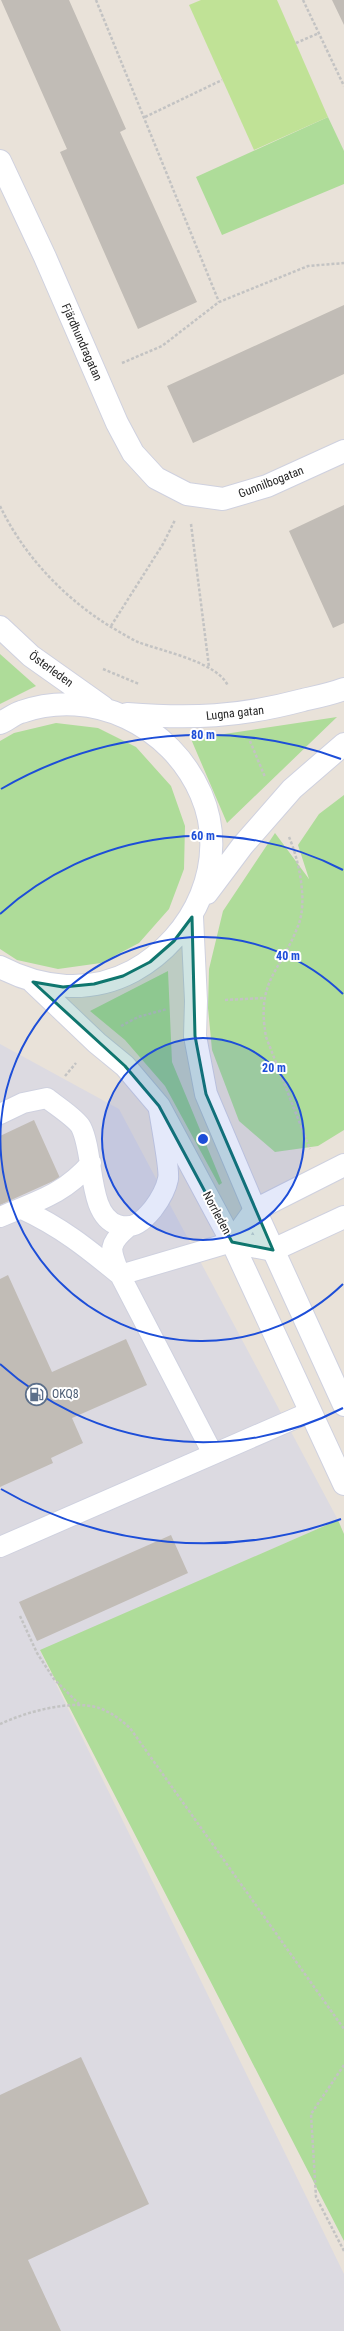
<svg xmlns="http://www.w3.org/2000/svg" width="344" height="2331" font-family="'Roboto Condensed',sans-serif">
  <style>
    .industrial { fill: #dcdae1 }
    .green { fill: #aedc99 }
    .pitch { fill: #c0e296 }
    .building { fill: #c1bcb6 }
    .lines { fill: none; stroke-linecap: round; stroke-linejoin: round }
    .lane-casing { stroke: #cfd1df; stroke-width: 22 }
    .street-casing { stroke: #cfd1df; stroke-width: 24 }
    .secondary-casing { stroke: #cfd1df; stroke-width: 24 }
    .path { stroke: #c3c3c3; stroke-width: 2.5; stroke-dasharray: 3 2; stroke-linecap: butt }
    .lane { stroke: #fff; stroke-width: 20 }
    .street { stroke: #fff; stroke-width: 22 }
    .secondary { stroke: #fff; stroke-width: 22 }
    .marked { fill: #0f766e; fill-opacity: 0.2; stroke: #0f766e; stroke-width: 3; stroke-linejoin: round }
    .ring { fill: none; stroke: #1d4ed8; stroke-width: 2 }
    .labels { text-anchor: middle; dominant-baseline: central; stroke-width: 4; stroke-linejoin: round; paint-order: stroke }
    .street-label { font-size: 12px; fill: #272727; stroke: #fff }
    .service-label { font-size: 12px; fill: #4e5e75; stroke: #fff; text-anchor: start }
    .centre { fill: #1d4ed8; stroke: #fff; stroke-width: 2 }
    .ring-label { font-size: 12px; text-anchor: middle; font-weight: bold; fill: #1d4ed8; stroke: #fff; stroke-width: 4; stroke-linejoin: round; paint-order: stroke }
  </style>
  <rect width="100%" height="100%" fill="#e9e2d9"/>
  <path class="industrial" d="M0,1044L119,1109L338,1520L40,1651L344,2274V2331H0Z"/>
  <path class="green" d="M328,117L344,151V184L222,235L196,177Z
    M0,654L36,686L0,704Z
    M337,717L227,823L191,739Z
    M56,723L98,728L136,747L171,786L185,826L184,869L169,909L139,943L101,963L58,969L17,960L0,949V741L14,733Z
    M344,795V1130L318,1146L275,1152L239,1121L212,1050L208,1008L209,969L223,911L275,833L309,879L298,845L319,814Z
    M168,971L172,1062L222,1183L219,1185L165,1086L125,1040L90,1011Z
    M338,1520L344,1534V2241L40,1650Z"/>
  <path class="pitch" d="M201,0H277L328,117L254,150L189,5Z"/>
  <path class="building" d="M1,0H69L126,129L120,132L197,302L138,329L60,152L67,149Z
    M332,0H344V25Z
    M344,305V374L193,443L167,386Z
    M344,505V623L333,628L289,531Z
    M34,1120L60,1178L0,1205V1136Z
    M8,1275L52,1372L126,1339L147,1385L72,1418L83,1443L51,1458L53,1463L0,1487V1279Z
    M171,1535L188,1573L37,1641L19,1602Z
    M81,2057L149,2204L28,2260L61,2331H0V2095Z"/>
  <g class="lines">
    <defs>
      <path id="lane" d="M0,1114L23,1103L47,1098C55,1105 76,1118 81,1127C95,1155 87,1216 118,1225C134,1230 143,1221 153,1209C159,1201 166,1189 168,1179C170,1171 161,1122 159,1110
        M22,1209C61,1227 87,1248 120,1275L232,1242
        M0,1217C37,1201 63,1195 91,1163
        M127,1228C106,1246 111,1251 120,1275L213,1454
        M0,1547L310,1412"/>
      <path id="street" d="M0,161L45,257L117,423L133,453L156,478L187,494L223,499L267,486L344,451
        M344,1165L255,1210L232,1242L273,1250L344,1217"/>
      <path id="secondary" d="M0,627L31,656L103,707
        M127,714C192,719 239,717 303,700C316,697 331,694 344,689
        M0,723C7,720 14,714 21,712C93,687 171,725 201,794C230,861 195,937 133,971C90,994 42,989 0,967
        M207,893L243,845L292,789L344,744
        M192,917L196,1001L195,1036L206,1094L255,1210L344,1405
        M33,982L97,1043L125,1066L159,1106L232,1242L344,1484"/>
    </defs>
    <use href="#lane" class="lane-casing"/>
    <use href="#street" class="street-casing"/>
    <use href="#secondary" class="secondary-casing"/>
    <path class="path" d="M96,0L219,302
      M303,0L344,86
      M296,43L319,33
      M145,117L222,80
      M122,363L162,346L219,302L308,266L344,263
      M0,506C24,556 64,598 111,627C120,632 129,638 138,642C161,651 218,662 228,686
      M191,524L209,667
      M111,626L163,544L175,520
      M103,669L139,684
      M250,741L265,777
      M289,837C299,860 308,902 298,926C280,973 256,980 266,1037L310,1149
      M225,1000L264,998
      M121,1026L138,1017L167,1009
      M65,1076L76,1063
      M20,1616L37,1653L54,1679L79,1704
      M0,1724C26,1712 71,1699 99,1708C111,1712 121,1720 130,1728L344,2029
      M344,2065L311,2114L316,2197L344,2251"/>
    <use href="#lane" class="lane"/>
    <use href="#street" class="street"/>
    <use href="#secondary" class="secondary"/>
  </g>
  <path class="marked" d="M192,917L195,1036L206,1094L273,1250L232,1242L159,1106L125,1066L33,982L63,987L94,984L123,976L150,962L174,941Z"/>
  <circle cx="203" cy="1139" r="101" fill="#1d4ed8" fill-opacity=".12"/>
  <g class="ring">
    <circle cx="203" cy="1139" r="101"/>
    <path d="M343 1284A202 202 0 1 1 343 994"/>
    <path d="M343 1408A303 303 0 0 1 0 1364M0 914A303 303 0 0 1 343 870"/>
    <path d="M341 1519A404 404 0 0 1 1 1489M1 789A404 404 0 0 1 341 759"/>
  </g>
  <defs>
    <symbol id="fuel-ring" viewBox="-11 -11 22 22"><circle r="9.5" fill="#fff" stroke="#5c6f8a" stroke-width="1.5"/><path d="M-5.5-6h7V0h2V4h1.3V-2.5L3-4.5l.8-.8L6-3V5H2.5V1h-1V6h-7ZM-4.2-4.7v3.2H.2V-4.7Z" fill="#5c6f8a"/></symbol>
  </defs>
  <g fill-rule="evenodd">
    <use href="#fuel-ring" x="24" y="1382" width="25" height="25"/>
  </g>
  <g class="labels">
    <g class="street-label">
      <text transform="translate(82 342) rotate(66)">Fjärdhundragatan</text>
      <text transform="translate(271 482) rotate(-21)">Gunnilbogatan</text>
      <text transform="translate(51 669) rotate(36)">Österleden</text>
      <text transform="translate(235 713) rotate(-6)">Lugna gatan</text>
      <text transform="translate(217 1213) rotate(62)">Norrleden</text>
    </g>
    <g class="service-label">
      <text x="52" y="1394">OKQ8</text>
    </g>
  </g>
  <circle cx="203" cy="1139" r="6" class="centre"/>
  <g class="ring-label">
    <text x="203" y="739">80 m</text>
    <text x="203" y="840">60 m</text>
    <text x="288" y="960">40 m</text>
    <text x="274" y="1072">20 m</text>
  </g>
</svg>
